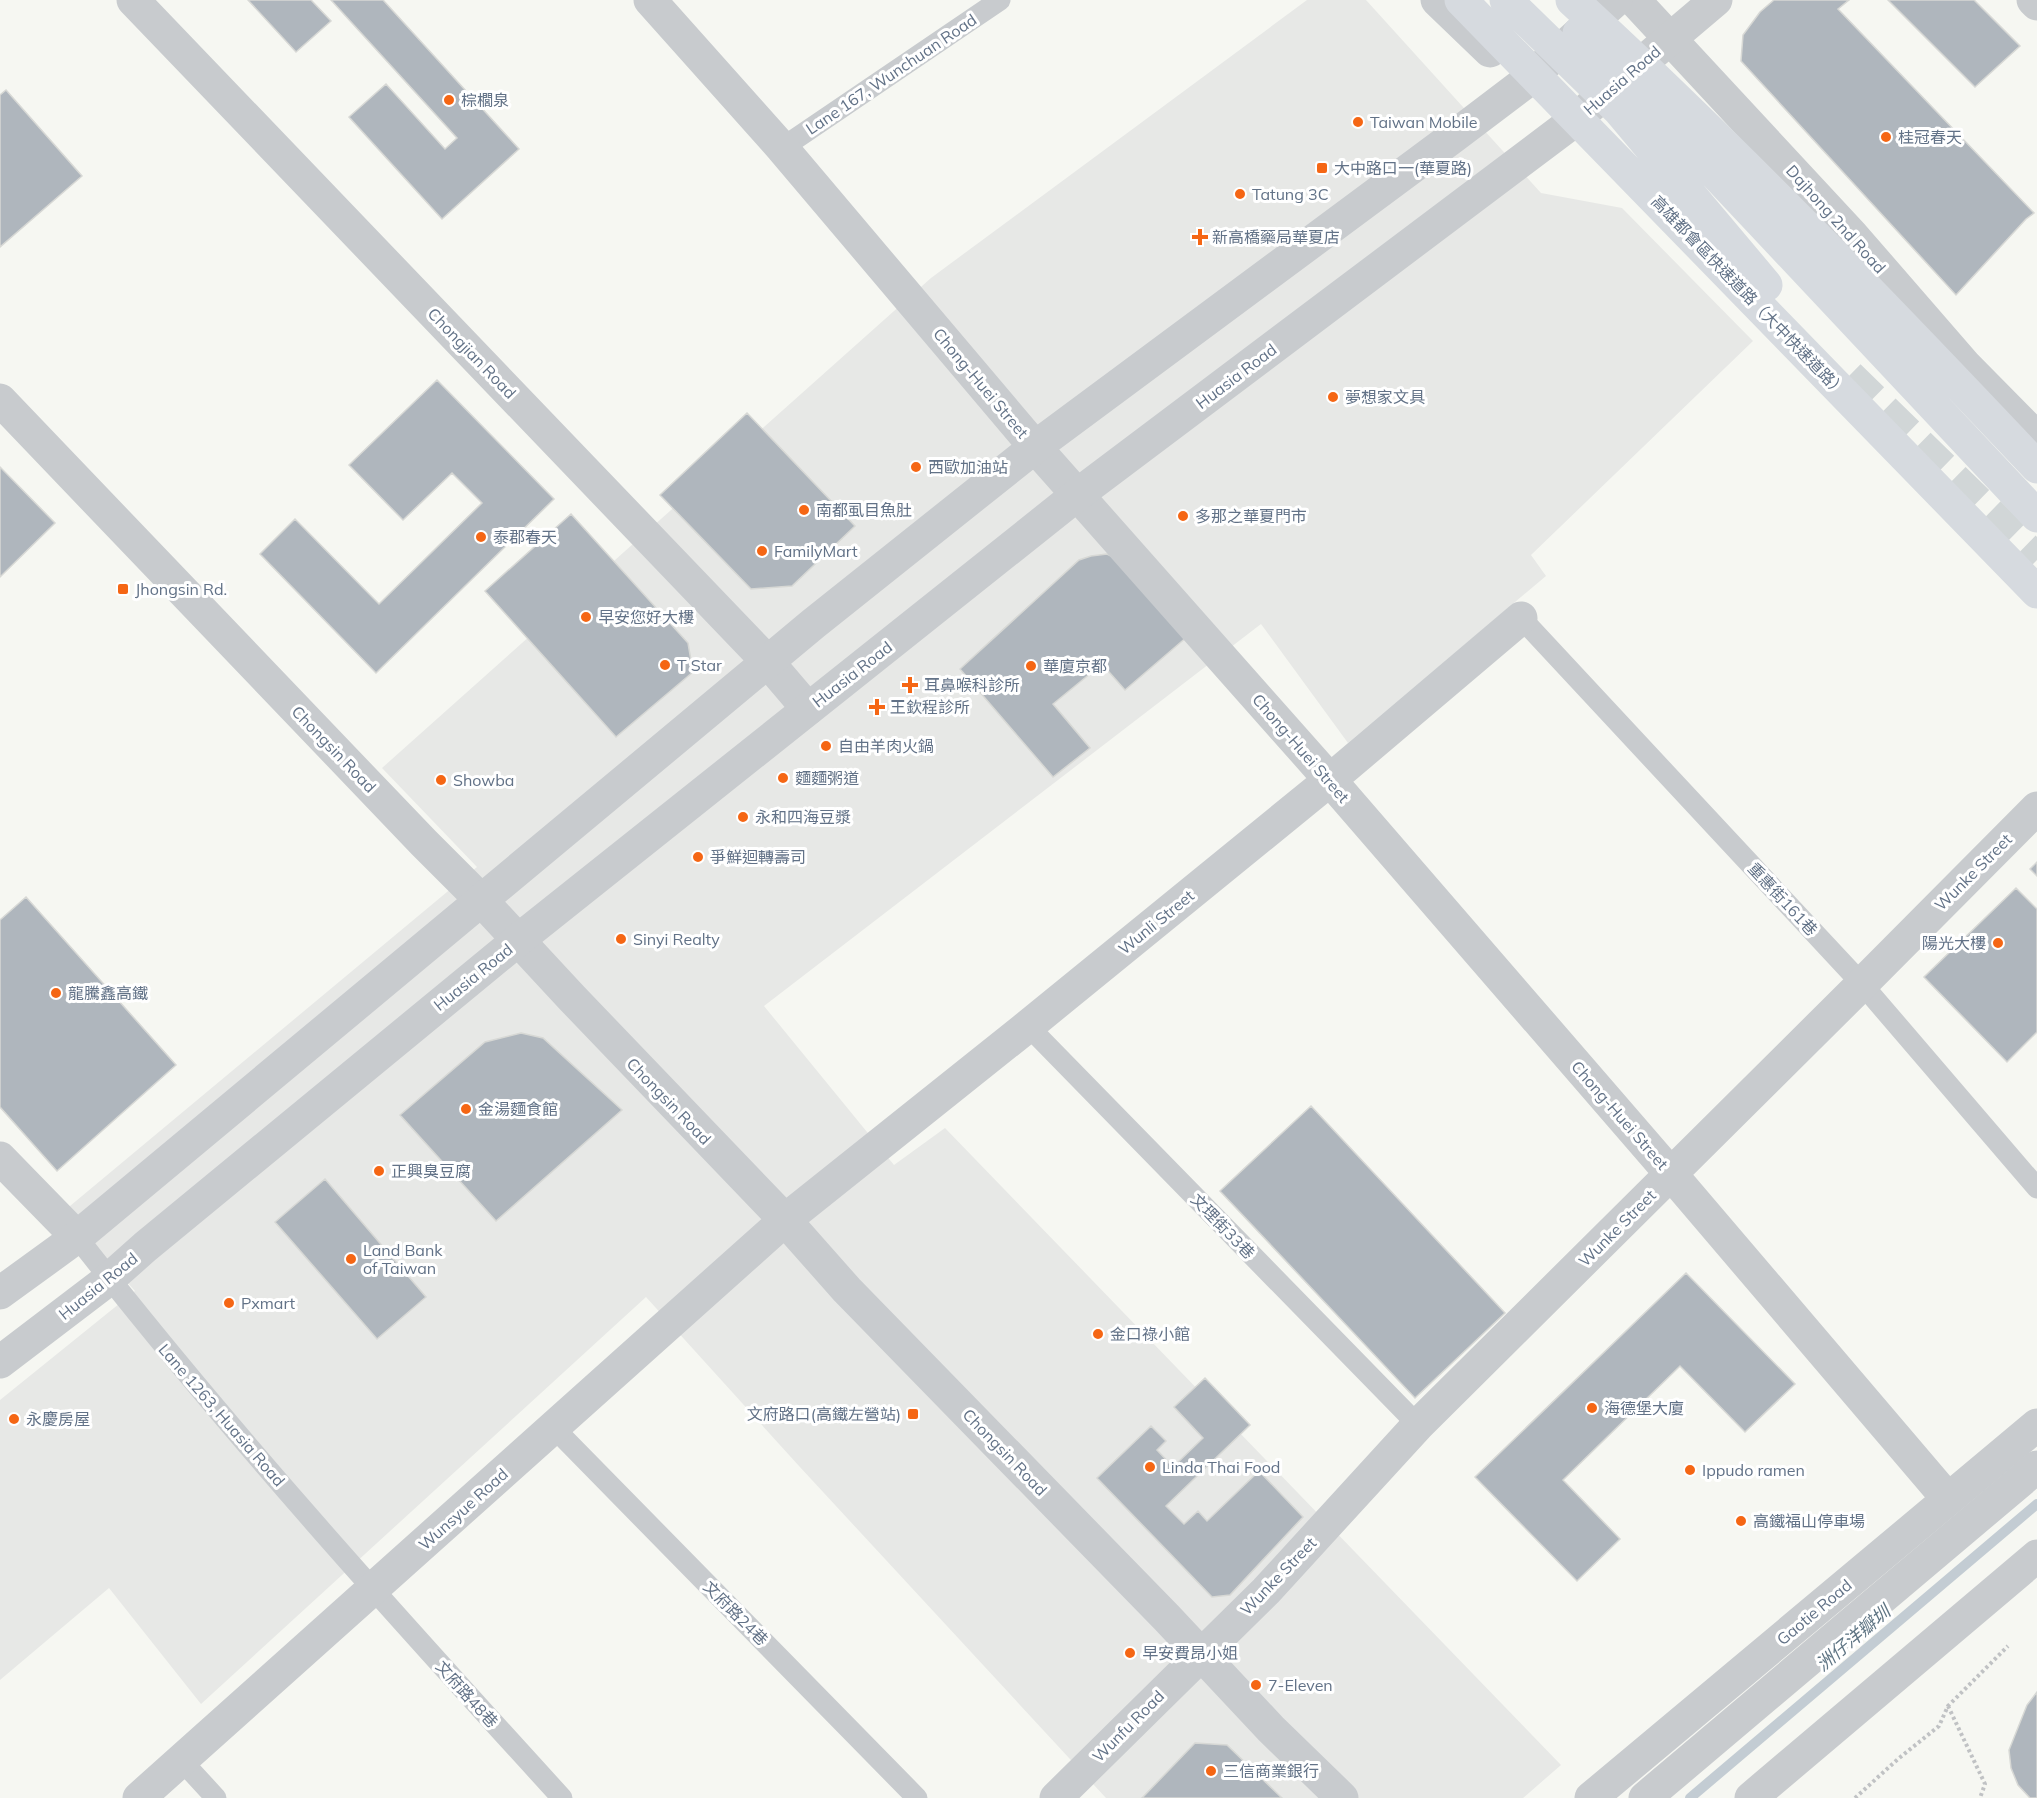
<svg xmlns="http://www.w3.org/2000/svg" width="2037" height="1798" font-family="Mulish,'Noto Sans TC',sans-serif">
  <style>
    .built { fill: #e7e8e6 }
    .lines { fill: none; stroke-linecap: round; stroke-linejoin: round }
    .stream { stroke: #c3ccd3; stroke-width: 10 }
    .building { fill: #afb6bd; stroke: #d7d8d5; stroke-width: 1.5 }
    .minor-tunnel { stroke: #d1d6d7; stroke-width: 33; stroke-dasharray: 33 16; stroke-linecap: butt }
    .path { stroke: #c0c2c4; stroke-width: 4; stroke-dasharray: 3 3; stroke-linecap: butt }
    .service { stroke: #c8cbce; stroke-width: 21 }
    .minor { stroke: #c8cbce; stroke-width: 33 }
    .tertiary { stroke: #c8cbce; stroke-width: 33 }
    .trunk { stroke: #d6dadf; stroke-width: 33 }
    .poi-dot { fill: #f56614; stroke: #fff; stroke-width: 2 }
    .labels { text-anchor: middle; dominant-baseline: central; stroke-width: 6; stroke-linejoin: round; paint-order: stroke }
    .street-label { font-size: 16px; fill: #627287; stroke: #fff }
    .poi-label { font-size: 16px; fill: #627287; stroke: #fff; text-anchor: start }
    .water-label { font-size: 18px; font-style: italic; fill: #5e7483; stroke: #fff }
  </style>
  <rect width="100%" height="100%" fill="#f6f7f2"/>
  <path class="built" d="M1307,0H1366L1541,193L1622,208L1753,341L1531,555L1546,576L1348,743L1261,624L764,1006L894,1165L945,1128L1561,1765L1523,1798H1106L799,1466L646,1297L201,1704L109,1588L0,1680V1400L135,1291L64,1211L477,867L382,768L931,278Z"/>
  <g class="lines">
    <path class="stream" d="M1690,1798L2037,1504"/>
  </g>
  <path class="building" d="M248,0H311L331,21L296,52Z
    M331,0H383L519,149L442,219L349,117L386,84L445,149L457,138Z
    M1774,0H1849L1838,9L2034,213L2026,219L1956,295L1741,61L1743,35L1760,12Z
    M1888,0H1974L2020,46L1975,87Z
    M6,90L82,176L0,247V95Z
    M437,380L554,499L376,673L260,554L295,519L379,604L482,503L452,473L403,520L349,465Z
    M747,413L855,526L792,586L751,589L660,495Z
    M0,467L55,523L0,577Z
    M571,514L688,643L693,672L616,737L485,591Z
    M1107,554L1121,561L1188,636L1125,690L1102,664L1053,704L1090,748L1053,777L960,669L1079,560L1091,556Z
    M2037,862V876L2030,869Z
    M2016,888L2037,909V1032L2007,1062L1924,977Z
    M26,897L176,1065L57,1171L0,1107V920Z
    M521,1033L543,1038L622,1110L496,1221L400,1115L485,1042Z
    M1311,1106L1505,1313L1415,1398L1220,1191Z
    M325,1179L426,1297L377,1339L275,1222Z
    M1686,1273L1795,1384L1745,1432L1680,1366L1563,1480L1620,1539L1577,1581L1475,1477Z
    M1205,1378L1250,1425L1166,1506L1184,1524L1198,1511L1207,1521L1259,1471L1303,1517L1230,1595L1212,1597L1097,1478L1151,1426L1166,1441L1157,1450L1173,1467L1203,1438L1174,1407Z
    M2037,1692V1798H2030L2018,1785L2011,1768L2009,1750L2027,1705Z
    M1195,1743L1227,1745L1282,1798H1142Z"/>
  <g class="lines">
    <path class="minor-tunnel" d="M1849,376L2037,560"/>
    <path class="path" d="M1948,1706L1985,1784L1980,1798
      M1855,1798L1898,1759L1939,1726L1948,1706L2008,1646"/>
    <path class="service" d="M782,148L1000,0
      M1521,618L1862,984L2037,1188
      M1028,1026L1418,1425
      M77,1237C229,1432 395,1615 562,1798
      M554,1428L917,1798
      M182,1761L216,1798"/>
    <path class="minor" d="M133,0L767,661L808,709
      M650,0L782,148L1035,447L1330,780L1671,1174L1948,1499
      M1437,0L1490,51
      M1634,0L1853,236L1965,365L2037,438
      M2033,0L2037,4
      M0,400L424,843L482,901L572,998L785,1220L847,1290L1167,1618L1271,1729L1342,1798
      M0,1158L77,1237
      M139,1798L785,1220L1028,1026L1330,780L1521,618
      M1056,1798L1266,1591L1418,1425L1862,984L2037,808
      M1591,1798L2037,1425"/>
    <path class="tertiary" d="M0,1293L77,1237L813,624L1035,447L1453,137L1523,84L1616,0
      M0,1362L109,1279L145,1247L517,941L1077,495L1566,127L1716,0
      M1645,1798L2037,1467
      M1751,1798L2037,1556"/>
    <path class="trunk" d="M1461,0L2037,592
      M1506,0L1619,110L1766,285
      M1572,0C1734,149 1886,307 2037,467
      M1579,33L1622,79L1666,121L2037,516"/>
  </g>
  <g class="poi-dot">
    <circle cx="449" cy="100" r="6"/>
    <circle cx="1358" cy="122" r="6"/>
    <circle cx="1886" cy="137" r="6"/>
    <rect x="1316" y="162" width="12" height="12" rx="3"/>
    <circle cx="1240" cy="194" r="6"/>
    <path d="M1197 228h6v6h6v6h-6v6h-6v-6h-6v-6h6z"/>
    <circle cx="1333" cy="397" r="6"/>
    <circle cx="916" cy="467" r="6"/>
    <circle cx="804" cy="510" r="6"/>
    <circle cx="1183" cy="516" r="6"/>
    <circle cx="481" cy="537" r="6"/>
    <circle cx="762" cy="551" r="6"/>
    <rect x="117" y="583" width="12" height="12" rx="3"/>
    <circle cx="586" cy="617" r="6"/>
    <circle cx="665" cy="665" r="6"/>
    <circle cx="1031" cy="666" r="6"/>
    <path d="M907 676h6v6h6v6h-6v6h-6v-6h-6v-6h6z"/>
    <path d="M874 698h6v6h6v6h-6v6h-6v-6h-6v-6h6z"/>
    <circle cx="826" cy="746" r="6"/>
    <circle cx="783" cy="778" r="6"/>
    <circle cx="441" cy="780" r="6"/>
    <circle cx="743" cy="817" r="6"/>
    <circle cx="698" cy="857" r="6"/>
    <circle cx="621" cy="939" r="6"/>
    <circle cx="1998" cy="943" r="6"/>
    <circle cx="56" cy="993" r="6"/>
    <circle cx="466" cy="1109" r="6"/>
    <circle cx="379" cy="1171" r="6"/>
    <circle cx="351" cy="1259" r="6"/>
    <circle cx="229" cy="1303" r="6"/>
    <circle cx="1098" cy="1334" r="6"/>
    <circle cx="1592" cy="1408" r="6"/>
    <rect x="907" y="1408" width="12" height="12" rx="3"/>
    <circle cx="14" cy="1419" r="6"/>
    <circle cx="1150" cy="1467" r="6"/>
    <circle cx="1690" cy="1470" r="6"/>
    <circle cx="1741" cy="1521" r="6"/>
    <circle cx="1130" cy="1653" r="6"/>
    <circle cx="1256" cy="1685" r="6"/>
    <circle cx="1211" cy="1771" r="6"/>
  </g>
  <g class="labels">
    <g class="street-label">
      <text transform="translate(891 74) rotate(-34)">Lane 167, Wunchuan Road</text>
      <text transform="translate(1622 80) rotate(-41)">Huasia Road</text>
      <text transform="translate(1836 219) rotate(48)">Dajhong 2nd Road</text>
      <text transform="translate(1749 296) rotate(46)">高雄都會區快速道路（大中快速道路）</text>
      <text transform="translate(472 353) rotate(46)">Chongjian Road</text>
      <text transform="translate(1236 376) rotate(-37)">Huasia Road</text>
      <text transform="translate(981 383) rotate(50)">Chong-Huei Street</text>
      <text transform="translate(852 674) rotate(-38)">Huasia Road</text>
      <text transform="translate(1301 748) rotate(49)">Chong-Huei Street</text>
      <text transform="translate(334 749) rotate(46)">Chongsin Road</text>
      <text transform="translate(1973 872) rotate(-45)">Wunke Street</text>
      <text transform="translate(1783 899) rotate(47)">重惠街161巷</text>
      <text transform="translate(1156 922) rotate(-39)">Wunli Street</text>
      <text transform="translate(473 977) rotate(-39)">Huasia Road</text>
      <text transform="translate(669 1101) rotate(46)">Chongsin Road</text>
      <text transform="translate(1620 1115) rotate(49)">Chong-Huei Street</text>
      <text transform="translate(1223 1226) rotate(46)">文理街33巷</text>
      <text transform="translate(1617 1228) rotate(-45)">Wunke Street</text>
      <text transform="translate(98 1286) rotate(-39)">Huasia Road</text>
      <text transform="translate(222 1415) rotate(49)">Lane 1263, Huasia Road</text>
      <text transform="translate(1005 1452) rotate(46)">Chongsin Road</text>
      <text transform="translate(463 1509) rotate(-42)">Wunsyue Road</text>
      <text transform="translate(1278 1576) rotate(-46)">Wunke Street</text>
      <text transform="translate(1814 1612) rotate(-40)">Gaotie Road</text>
      <text transform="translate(736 1613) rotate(45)">文府路24巷</text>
      <text transform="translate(467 1694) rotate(48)">文府路48巷</text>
      <text transform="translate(1128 1726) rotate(-45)">Wunfu Road</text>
    </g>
    <g class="poi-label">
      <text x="461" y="100">棕櫚泉</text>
      <text x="1370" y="122">Taiwan Mobile</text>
      <text x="1898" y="137">桂冠春天</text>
      <text x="1334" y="168">大中路口一(華夏路)</text>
      <text x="1252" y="194">Tatung 3C</text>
      <text x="1212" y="237">新高橋藥局華夏店</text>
      <text x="1345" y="397">夢想家文具</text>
      <text x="928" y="467">西歐加油站</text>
      <text x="816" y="510">南都虱目魚肚</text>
      <text x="1195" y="516">多那之華夏門市</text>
      <text x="493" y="537">泰郡春天</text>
      <text x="774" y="551">FamilyMart</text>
      <text x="135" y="589">Jhongsin Rd.</text>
      <text x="598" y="617">早安您好大樓</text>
      <text x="677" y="665">T Star</text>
      <text x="1043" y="666">華廈京都</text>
      <text x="924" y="685">耳鼻喉科診所</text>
      <text x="890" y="707">王欽程診所</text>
      <text x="838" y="746">自由羊肉火鍋</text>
      <text x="795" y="778">麵麵粥道</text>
      <text x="453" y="780">Showba</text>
      <text x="755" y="817">永和四海豆漿</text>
      <text x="710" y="857">爭鮮迴轉壽司</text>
      <text x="633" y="939">Sinyi Realty</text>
      <text x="1986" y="943" text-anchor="end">陽光大樓</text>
      <text x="68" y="993">龍騰鑫高鐵</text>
      <text x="478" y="1109">金湯麵食館</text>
      <text x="391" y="1171">正興臭豆腐</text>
      <text x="363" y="1250">Land Bank<tspan x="363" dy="18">of Taiwan</tspan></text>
      <text x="241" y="1303">Pxmart</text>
      <text x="1110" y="1334">金口祿小館</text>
      <text x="1604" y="1408">海德堡大廈</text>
      <text x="901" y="1414" text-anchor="end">文府路口(高鐵左營站)</text>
      <text x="26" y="1419">永慶房屋</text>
      <text x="1162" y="1467">Linda Thai Food</text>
      <text x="1702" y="1470">Ippudo ramen</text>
      <text x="1753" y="1521">高鐵福山停車場</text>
      <text x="1142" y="1653">早安費昂小姐</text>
      <text x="1268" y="1685">7-Eleven</text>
      <text x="1223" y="1771">三信商業銀行</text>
    </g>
    <g class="water-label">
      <text transform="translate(1853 1638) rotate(-40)">洲仔洋瓣圳</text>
    </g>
  </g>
</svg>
